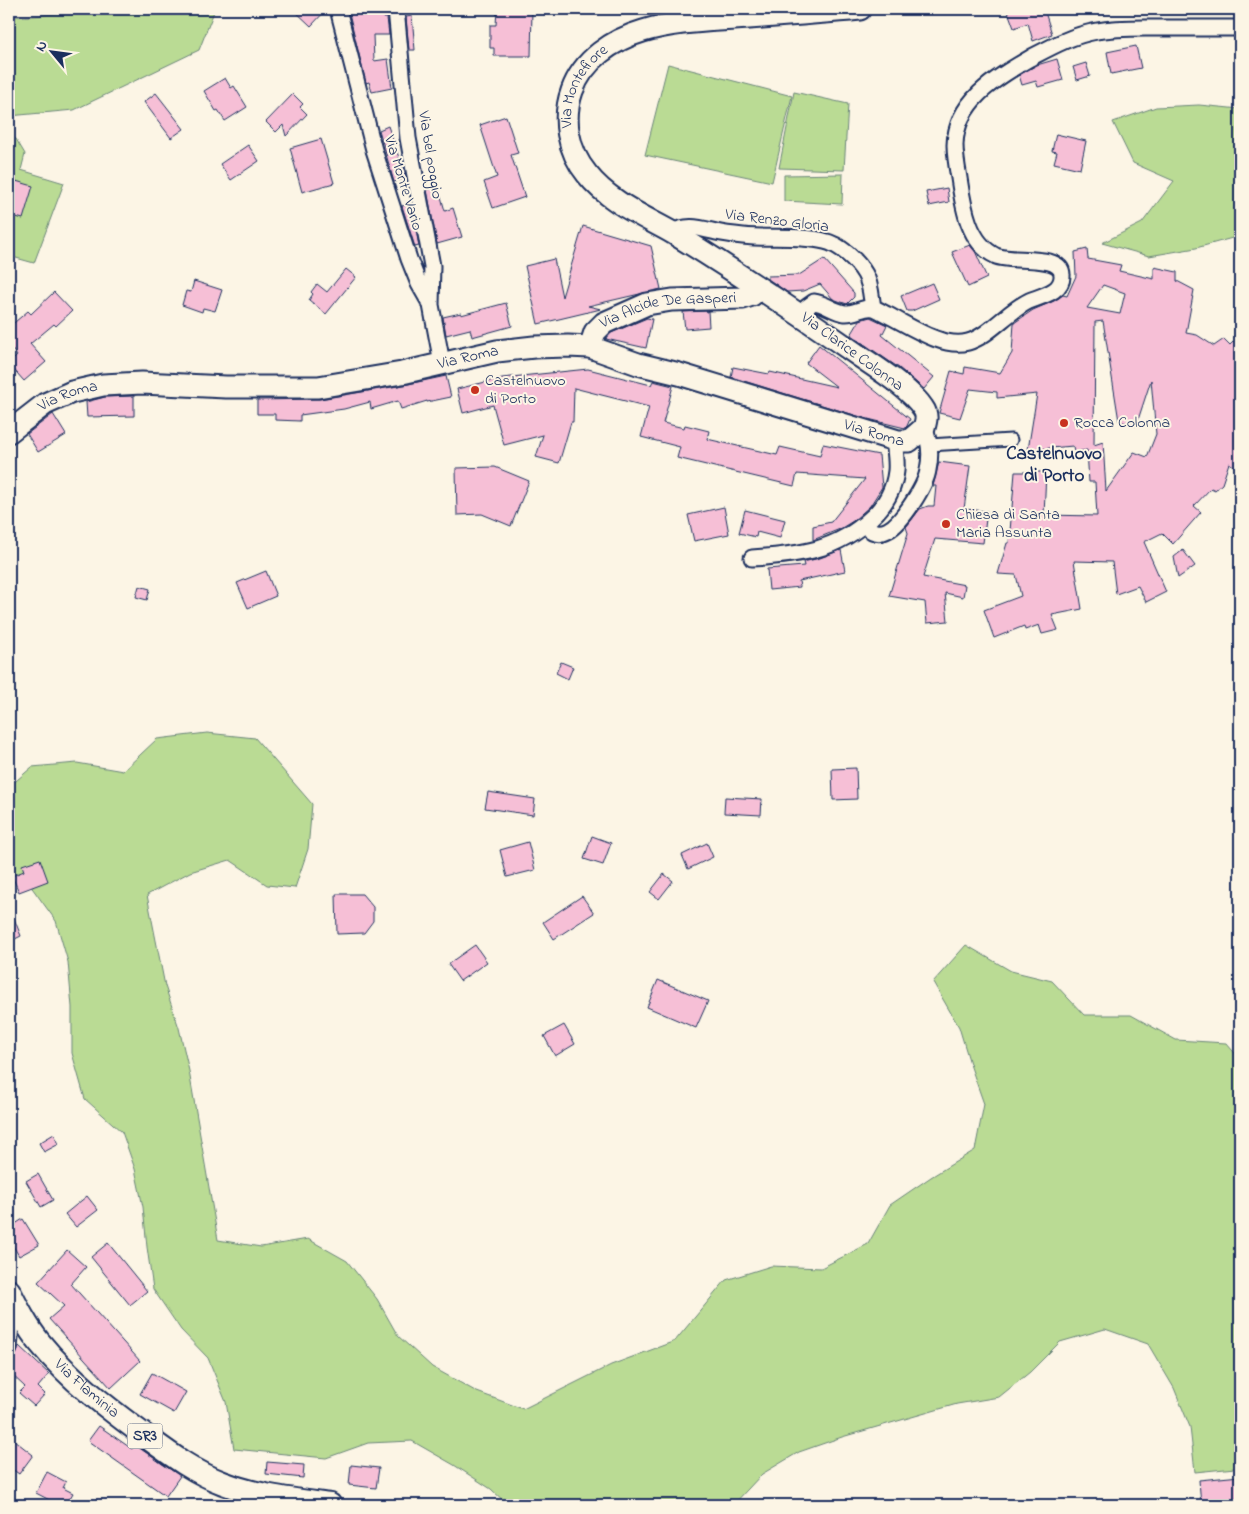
<svg xmlns="http://www.w3.org/2000/svg" width="1249" height="1514" font-family="'Indie Flower',sans-serif">
  <style>
    .green { fill: #badb94; stroke: #6a8579 }
    .building { fill: #f6bfd6; stroke: #1b2f5e; fill-rule: evenodd }
    .lines { fill: none; stroke-linecap: round; stroke-linejoin: round }
    .pedestrian-casing { stroke: #1b2f5e; stroke-width: 15 }
    .minor-casing { stroke: #1b2f5e; stroke-width: 19 }
    .secondary-casing { stroke: #1b2f5e; stroke-width: 25 }
    .primary-casing { stroke: #1b2f5e; stroke-width: 26 }
    .pedestrian { stroke: #fcf5e5; stroke-width: 11 }
    .minor { stroke: #fcf5e5; stroke-width: 15 }
    .secondary { stroke: #fcf5e5; stroke-width: 21 }
    .primary { stroke: #fcf5e5; stroke-width: 22 }
    .poi-dot { fill: #c8321e; stroke: #fcf5e5; stroke-width: 2 }
    .labels { text-anchor: middle; dominant-baseline: central; stroke-width: 4; stroke-linejoin: round; paint-order: stroke }
    .shield { fill: #fcf5e5; stroke: #5e6a86; stroke-width: 1 }
    .shield-label { font-size: 15px; font-weight: bold; fill: #1b2f5e }
    .street-label { font-size: 16px; fill: #1b2f5e; stroke: #fcf5e5 }
    .poi-label { font-size: 16px; fill: #1b2f5e; stroke: #fcf5e5; text-anchor: start }
    .quarter-label { font-size: 19px; font-weight: bold; fill: #1b2f5e; stroke: #fcf5e5 }
  </style>
  <rect width="100%" height="100%" fill="#fcf5e5"/>
  <filter id="ink" filterUnits="userSpaceOnUse"><feTurbulence type="fractalNoise" baseFrequency=".02" numOctaves="2"/><feDisplacementMap in="SourceGraphic" scale="10" xChannelSelector="R" yChannelSelector="G"/><feConvolveMatrix kernelMatrix="1 2 1 2 8 2 1 2 1" color-interpolation-filters="sRGB"/></filter>
  <g filter="url(#ink)">
    <path class="green" d="M70,9H215L199,50L74,110L9,116V16C30,17 50,16 70,9Z
      M668,64L792,96L772,182L645,155Z
      M794,92L848,104L844,170L779,168Z
      M1199,105L1240,109V240L1236,237L1196,248L1149,256L1102,243L1142,223L1174,181L1133,163L1113,122L1156,107Z
      M9,136L16,139L25,154L21,170L64,183L34,263L9,256Z
      M843,174L842,204L784,201V175Z
      M207,733L255,738L312,804L308,849L295,888L267,885L230,860L190,872L147,895L165,986L179,1028L189,1071L218,1240L261,1247L308,1239L347,1261L377,1299L398,1336L432,1367L477,1392L523,1409L611,1365L675,1341L726,1280L771,1266L821,1268L868,1244L890,1205L931,1177L975,1150L984,1104L971,1067L959,1027L933,982L966,945L1011,971L1052,981L1084,1015H1131L1176,1040L1226,1043L1240,1059V1464L1235,1468L1195,1472L1190,1427L1174,1388L1148,1344L1105,1329L1060,1342L1030,1372L999,1397L957,1404L842,1437L799,1452L762,1474L733,1505H508L491,1489L454,1465L412,1441L368,1443L326,1458L234,1449L226,1402L208,1358L181,1330L153,1289L147,1247L143,1207L135,1169L122,1132L85,1099L72,1053V1007L68,962L56,921L30,885L9,869V787L32,767L77,763L123,771L157,739Z"/>
    <path class="building" d="M293,9H327L311,26Z
      M348,9H384V18H387L389,35H373L374,61L388,59L392,88L372,92L369,82L366,83Z
      M497,9H532L531,56H494V48H490V25H496Z
      M1007,9H1044L1052,34L1033,41L1028,23L1014,28Z
      M412,16L415,50H409L406,17Z
      M1136,46L1141,68L1111,74L1107,52Z
      M1057,59L1063,80L1038,87L1036,81L1022,85L1019,75L1037,65Z
      M1086,63L1090,76L1077,80L1073,67Z
      M225,78L231,88L234,86L247,107L225,121L218,110L216,111L204,91Z
      M156,93L184,129L171,138L144,102Z
      M293,94L303,104L300,107L307,114L286,136L283,125L276,132L266,122Z
      M506,116L518,153L511,155L525,197L493,208L484,182L497,177L480,125Z
      M388,126L406,178L394,182L379,130Z
      M1056,134L1086,141L1080,169L1054,163L1057,152L1052,151Z
      M321,139L334,183L302,192L290,148Z
      M248,145L259,161L231,180L220,164Z
      M9,179L33,186L23,219L9,215Z
      M438,186L445,211L453,208L462,237L437,244L427,190Z
      M947,188L949,202L929,206L926,192Z
      M411,203L419,246L415,247L402,206Z
      M583,226L651,246L661,289L588,306L601,309L538,324L525,266L554,259L562,297Z
      M970,245L975,251L987,278L968,287L952,252Z
      M1087,249L1088,259L1121,265L1119,271L1154,279V267L1177,272V281L1194,290L1186,333L1197,335L1214,346L1224,339L1230,345L1234,341L1240,351V384L1236,388L1240,398V470L1229,463L1222,484L1215,490L1211,488L1194,506L1201,512L1173,544L1162,533L1144,542L1166,592L1146,602L1138,586L1116,594L1112,562L1074,561L1082,609L1052,615L1058,630L1042,634L1039,625L1025,630L1024,626L994,638L984,610L1021,596L1016,575L998,574L1007,543H1009L1015,472H1046L1044,515L1097,516L1095,482H1089L1087,450L1074,452L1073,446L1028,450L1037,394L997,398V392L970,389L960,418L939,413L951,371L964,374L965,367L1000,373L1012,353L1014,323L1033,310L1054,301L1063,295L1067,296L1076,276L1075,252ZM1103,285L1125,293L1120,314L1087,308ZM1103,321L1119,421L1136,426L1151,380L1156,434L1147,457L1134,452L1106,491L1103,442L1094,445L1095,322Z
      M824,259L854,293V297L847,304L833,299L820,284L803,291L787,292L768,279V276L799,275Z
      M346,269L356,277L326,314L309,300L313,294L311,292L317,284L327,292Z
      M194,281L222,290L215,311L203,308L202,312L182,305L186,291L191,292Z
      M932,283L939,299L912,311H907L901,296Z
      M54,292L72,311L56,326L54,324L30,344L46,362L24,381L9,364L17,356L9,345V327L28,311L31,314Z
      M506,303L512,326L472,337L470,329L446,335L443,317L461,313V315Z
      M708,311L709,327L685,329L683,312Z
      M870,317L887,325L882,335L934,377L924,389L899,368L851,335L860,320Z
      M647,318L652,319L646,348L606,339L611,333Z
      M819,345L910,419L907,426L905,428L864,418L731,377L733,367L769,374L770,372L837,387L806,363Z
      M588,369L651,385L653,381L673,386L663,423L684,428L685,425L709,431L707,439L777,455L780,447L820,456L823,444L879,455L882,487L870,506L853,521L840,529L813,540V526L831,522L865,479L797,474L794,486L677,458L680,447L641,437L649,407L574,388L573,422H571L559,463L536,457L543,435L504,445L493,405L463,413L457,389L502,378Z
      M446,376L451,397L427,402V401L401,409L398,401L371,409L370,402L344,409L300,415V421L275,420V414H257V400L320,399L404,385Z
      M134,396V416L87,417L86,402L105,397Z
      M53,414L66,435L38,452L27,434Z
      M939,462L970,466L964,509L987,511L983,543L935,539L923,577L965,585L963,597L945,593L948,621L927,623L925,602L889,596L908,533L906,527L920,509L928,506H934L936,486H933Z
      M495,467L529,481L511,526L482,514L457,515L456,468Z
      M724,507L729,534L694,541L688,515Z
      M745,510L785,520L780,538L757,532L756,537L739,533Z
      M841,550L845,571L799,581L800,587L769,590L767,569L804,566L803,562L820,558Z
      M1183,550L1195,566L1178,578L1174,557Z
      M266,571L276,596L248,608L237,583Z
      M139,586L150,589L147,600L136,597Z
      M561,662L573,667L568,679L556,673Z
      M856,768L857,799L833,800L832,769Z
      M488,792L535,799L533,815L485,808Z
      M725,797L762,799L761,815L724,813Z
      M592,836L611,843L603,865L584,859Z
      M528,842L535,870L507,877L500,850Z
      M707,843L713,857L688,869L682,855Z
      M40,859L48,881L19,892L12,876L24,871L22,865Z
      M664,874L673,881L659,899L650,892Z
      M336,894H362L373,907V921L364,933L337,934Z
      M582,896L594,913L554,939L543,922Z
      M9,906L21,936L9,942Z
      M475,945L487,962L460,981L448,964Z
      M658,980L708,1001L696,1028L647,1007Z
      M564,1025L575,1044L555,1056L544,1036Z
      M54,1134L59,1144L44,1152L39,1143Z
      M38,1174L53,1200L41,1207L26,1181Z
      M87,1196L98,1210L76,1227L65,1214Z
      M23,1219L39,1245L19,1256L9,1239V1228Z
      M108,1243L147,1291L130,1305L91,1257Z
      M67,1250L86,1267L71,1284L140,1361L111,1388L49,1319L64,1306L38,1282Z
      M19,1346L49,1374L38,1387L45,1394L34,1406L19,1393L25,1387L9,1372Z
      M152,1373L186,1392L174,1413L140,1394Z
      M99,1426L132,1449L135,1445L180,1476L166,1496L88,1441Z
      M9,1436L33,1455L19,1474L9,1467Z
      M267,1462L304,1465L303,1478L266,1474Z
      M351,1465L379,1468L376,1488L349,1485Z
      M47,1472L66,1482L63,1488L73,1493L66,1505H59L36,1493Z
      M1240,1476V1505H1201L1199,1480Z"/>
    <g class="lines">
      <defs>
        <path id="pedestrian" d="M929,445L1011,440"/>
        <path id="minor" d="M338,9L374,150L409,259L419,284L431,305L442,363
          M396,9L408,138L432,266L431,305
          M671,233C687,224 699,228 716,232C725,234 734,235 743,236C768,239 799,235 824,241C839,244 857,260 865,274C871,284 871,297 873,308
          M802,316L807,307L814,302C825,303 834,312 845,313C855,314 864,306 873,308C878,309 883,313 888,315C910,326 943,349 968,342C989,336 1008,311 1029,301C1041,296 1063,292 1062,275C1062,253 1012,263 996,256C968,243 963,205 959,178C957,167 955,156 955,145C956,100 998,77 1032,57C1053,46 1073,35 1097,31C1118,27 1141,28 1162,28C1188,28 1214,28 1240,28
          M864,525C871,532 879,535 888,530C902,523 926,485 928,470C931,456 930,441 924,428
          M752,558C799,555 837,551 872,517C885,505 894,489 896,471C897,461 895,450 894,440
          M9,1312L11,1323L9,1349"/>
        <g id="secondary">
          <path id="s1" d="M590,347L595,332L604,323L647,304L672,300L743,298L752,295L759,289"/>
          <path id="s2" d="M9,432L45,404L72,392L103,385L142,383L226,387H318L402,373L497,351L534,347L568,346L590,347L638,364L679,374L898,441H909L924,428C926,421 928,415 923,408C910,388 875,367 855,353C796,312 735,271 673,233C643,216 609,202 587,174C568,151 562,119 572,91C583,60 612,40 643,31C672,22 704,21 734,19C776,16 818,13 860,9"/>
        </g>
        <g id="primary">
          <path id="s3" d="M9,1291C18,1309 27,1327 40,1343C70,1380 110,1410 148,1438C171,1455 196,1473 223,1483C257,1496 294,1500 330,1505"/>
        </g>
      </defs>
      <use href="#pedestrian" class="pedestrian-casing"/>
      <use href="#minor" class="minor-casing"/>
      <use href="#secondary" class="secondary-casing"/>
      <use href="#primary" class="primary-casing"/>
      <use href="#pedestrian" class="pedestrian"/>
      <use href="#minor" class="minor"/>
      <use href="#secondary" class="secondary"/>
      <use href="#primary" class="primary"/>
    </g>
  </g>
  <g class="poi-dot">
    <circle cx="475" cy="390" r="5"/>
    <circle cx="1064" cy="423" r="5"/>
    <circle cx="946" cy="524" r="5"/>
  </g>
  <g class="labels">
    <rect class="shield" x="127.5" y="1423.5" width="35" height="25" rx="4"/>
    <g class="shield-label">
      <text x="145" y="1436">SR3</text>
    </g>
    <g class="street-label">
      <text stroke="none"><textPath href="#s2" startOffset="1480">Via Montefiore</textPath></text>
      <text transform="translate(430 155) rotate(81)">Via bel poggio</text>
      <text transform="translate(403 183) rotate(73)">Via Monte Vario</text>
      <text transform="translate(777 221) rotate(7)">Via Renzo Gloria</text>
      <text stroke="none"><textPath href="#s1" startOffset="95">Via Alcide De Gasperi</textPath></text>
      <text transform="translate(852 352) rotate(36)">Via Clarice Colonna</text>
      <text stroke="none"><textPath href="#s2" startOffset="475">Via Roma</textPath></text>
      <text stroke="none"><textPath href="#s2" startOffset="70">Via Roma</textPath></text>
      <text stroke="none"><textPath href="#s2" startOffset="895">Via Roma</textPath></text>
      <text stroke="none"><textPath href="#s3" startOffset="126">Via Flaminia</textPath></text>
    </g>
    <g class="poi-label">
      <text x="485" y="381">Castelnuovo<tspan x="485" dy="18">di Porto</tspan></text>
      <text x="1074" y="423">Rocca Colonna</text>
      <text x="956" y="515">Chiesa di Santa<tspan x="956" dy="18">Maria Assunta</tspan></text>
    </g>
    <g class="quarter-label">
      <text x="1054" y="454">Castelnuovo<tspan x="1054" dy="22">di Porto</tspan></text>
    </g>
  </g>
  <rect width="1249" height="1514" fill="none" stroke="#fcf5e5" stroke-width="30"/>
  <rect x="15" y="15" width="1219" height="1484" fill="none" stroke="#1b2f5e" stroke-width="2" filter="url(#ink)"/>
  <g transform="translate(52 52) rotate(299)" stroke="#fcf5e5" stroke-width="4" paint-order="stroke">
  <path d="M0-4L9 19L0 12L-9 19Z" fill="#1b2f5e"/>
  <text y="-8" font-size="14" font-weight="bold" text-anchor="middle" fill="#1b2f5e">N</text>
  </g>
</svg>
